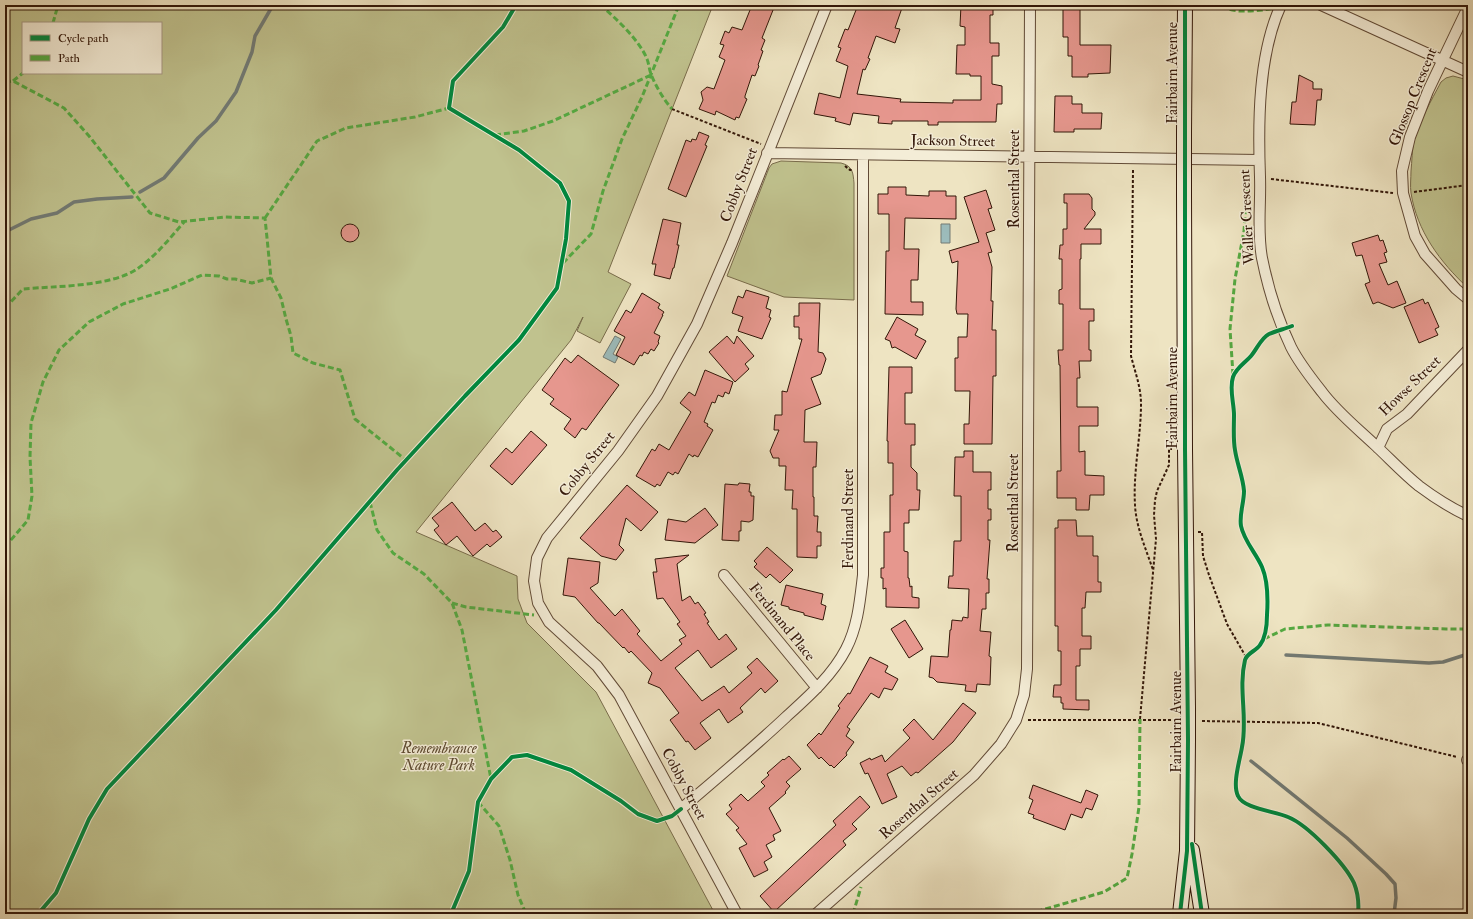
<svg xmlns="http://www.w3.org/2000/svg" width="1473" height="919" font-family="'IM FELL Double Pica',serif">
  <style>
    .green { fill: #c0c28e; stroke: #796c4b; fill-rule: evenodd }
    .water { fill: #9cbcbc; stroke: #727a74 }
    .lines { fill: none; stroke-linecap: round; stroke-linejoin: round }
    .stream { stroke: #727a74; stroke-width: 3.5 }
    .building { fill: #e6978e; stroke: #321608 }
    .street-casing { stroke: #614a36; stroke-width: 12 }
    .secondary-casing { stroke: #321608; stroke-width: 16 }
    .path { stroke: #321608; stroke-width: 2; stroke-dasharray: 3 2; stroke-linecap: butt }
    .street { stroke: #f4edd7; stroke-width: 10 }
    .secondary { stroke: #f4edd7; stroke-width: 14 }
    .secondary-bridge-casing { stroke: #321608; stroke-width: 16; stroke-linecap: butt }
    .secondary-bridge { stroke: #f4edd7; stroke-width: 14 }
    .quiet { stroke: #54a941; stroke-width: 3; stroke-dasharray: 6 3; stroke-linecap: butt }
    .cycleway-casing { stroke: #f4edd7; stroke-width: 6 }
    .cycleway { stroke: #00873e; stroke-width: 4 }
    .labels { text-anchor: middle; dominant-baseline: central; stroke-width: 3; stroke-linejoin: round; paint-order: stroke }
    .street-label { font-size: 15px; fill: #321608; stroke: #f4edd7 }
    .park-label { font-size: 15px; font-style: italic; fill: #5d4a30; stroke: #f4edd7 }
  </style>
  <rect width="100%" height="100%" fill="#eee4c2"/>
  <filter id="stains"><feTurbulence type="fractalNoise" baseFrequency=".005" numOctaves="4"/><feColorMatrix values="0 0 0 0 .2 0 0 0 0 .09 0 0 0 0 .02 0 0 0 .5 -.17"/></filter>
  <radialGradient id="worn" r=".72"><stop offset=".6" stop-color="#630" stop-opacity="0"/><stop offset="1" stop-color="#630" stop-opacity=".3"/></radialGradient>
  <path class="green" d="M5,5H713L608,272L631,284L600,343L577,331L583,317L571,340L416,532L517,576L518,599L527,623L596,692L715,914H5ZM23,23H161V73H23Z
    M1453,76L1468,80V288C1440,262 1417,231 1411,193C1410,186 1411,178 1411,171C1412,161 1412,150 1414,141C1420,120 1431,101 1441,82L1446,78Z
    M781,161L841,163C853,166 853,173 854,183V300L784,297L727,276L769,168L772,164Z"/>
  <path class="water" d="M941,224H950V243H941Z
    M615,336L621,339L613,354L618,357L615,363L603,357Z"/>
  <g class="lines">
    <path class="stream" d="M140,192L164,178L198,138L216,121L236,92L252,52L255,36L273,5
      M5,232L31,219L57,213L74,202L97,199L132,197
      M1286,655L1429,663L1443,662L1468,654
      M1251,761L1347,838L1386,874L1395,884L1396,898L1394,914"/>
  </g>
  <path class="building" d="M752,5H775L762,38L765,40L761,50L763,51L758,65L759,66L755,76L752,75L745,96V98L747,99L739,118L736,117L735,120L716,111L715,115L699,109L703,100L701,92L707,87L714,89L725,60L719,57L724,45L720,44L725,31L729,33L732,27L742,30Z
    M858,5H903L895,28L900,29L895,43L876,36L868,58L870,59L865,70L863,69L857,94L901,99L900,102L953,103V100H981V76H970V74H956L957,45H965V27L960,26L961,5H993V15H990V43H999V56H992V84L1002,86V104H997L996,122H938V125H928V121H892V124L878,123L879,116L853,113L850,125L835,121L836,118L814,114L819,93L840,98L848,66L836,61L841,48L838,47L845,29L848,30Z
    M1063,5H1080V45H1111L1110,73L1088,74V77H1072V56H1068V37H1063Z
    M1299,75L1313,82V89H1322L1321,100H1317L1315,125L1290,124L1292,102H1296Z
    M1055,96H1072V104H1082V113H1102L1101,129H1074V132H1054Z
    M699,132L709,136L705,145L707,146L686,197L668,189L686,140L691,142L692,139L696,140Z
    M888,187H906V195L929,196V191H946V196H956V219L905,218L904,249H919L918,280H911V302H923V315L885,314L886,251H889V214H878V194H888Z
    M986,190L992,208L988,209L995,230L986,233L992,252L988,253L992,267L991,301H993L992,330H996V376H993L992,444H964V424H969L970,391H955V358H958V337H967L968,314H957L956,309L958,261L952,263L949,251L979,242L964,197Z
    M1064,194H1089L1092,198V209L1095,212V215L1084,229H1101V244H1081V259H1080V309H1094V321H1089V350H1091V361H1079L1080,378H1077V407H1098V426H1079V452L1085,451V475L1104,476V495H1090L1089,510H1076V498H1057V471H1061L1060,365H1059L1058,350H1063V304H1059V290L1062,289V259H1059L1060,245H1063V229H1067V203H1064Z
    M663,219L681,223L677,245H679L674,268H673L670,279L654,275L656,264H652Z
    M341 233a9 9 0 1 1 18 0a9 9 0 1 1-18 0Z
    M1378,235L1380,241L1383,240L1387,252L1384,253L1387,262L1379,264L1388,285L1397,281L1406,303L1393,308L1378,302L1373,304L1365,284L1370,282L1362,255L1356,256L1352,243Z
    M746,290L769,297L766,308L771,310L769,317L771,318L762,339L738,331L743,317L732,313L738,296L743,298Z
    M642,293L660,304L658,308L664,312L662,315H663L654,333L660,336L658,342L659,343L654,351L651,349L648,354L644,352L642,356L640,355L634,365L616,355L625,337L614,331L626,310L631,313Z
    M1423,299L1425,304L1428,302L1439,327L1435,329L1438,335L1419,343L1404,307Z
    M799,303H820L818,352L823,353L826,359L821,374L811,378L821,404L805,410L804,442H817L816,467H813V497H814V516H818L817,532H821V546H817V558L797,557V509H792L793,490H785L786,466H779V458H773L770,451L779,430H774L775,415H782V391L787,392L802,339H799V327H794V316H799Z
    M897,317L918,329L915,335L926,341L916,359L895,347L892,348L890,341L885,339Z
    M727,336L734,344L737,336L754,356L745,364L749,369L735,382L709,352Z
    M578,355L619,385L586,430L582,428L575,438L564,429L571,419L550,404L554,399L542,390L565,358L571,363Z
    M889,367H912V393H905V424H915V445H911V467L917,473V490H920L919,510H909V523H904V551L908,552V578H909L910,587L912,586V597L919,598V608L886,607V588L883,589V578H881V568H884V532H890V495H893V463H888V441H887Z
    M705,370L733,382L729,394L725,392L723,397L718,395L715,403L712,402L704,422L708,424L707,426L713,430L698,457L694,455L693,457L689,454L678,474L675,472L673,475L668,472L660,486L657,484L655,487L636,476L652,449L655,451L659,444L669,450L691,412L680,403L689,392L695,396Z
    M531,431L547,445L512,485L490,466L506,448L512,453Z
    M964,451H973V472H991V490H988V509H991V520H988V540H990L987,579H989V593H986V609H982L980,631L991,632L989,656L991,657L990,685L977,684L976,692L965,691L966,685L937,682L933,678L929,677L931,656L948,657L950,630H951L952,620L962,621L963,617L968,618L969,589L948,588L949,576H953L954,541H961V496H954L955,457H964Z
    M739,483L750,484L749,492H751V496H754L753,520L749,522L741,521V531H739V541L722,540L725,484L738,485Z
    M627,485L658,512L641,531L626,518L619,545L624,550L616,560L601,556L580,538Z
    M452,502L475,531L485,523L493,532L496,530L502,537L490,547L487,544L473,556L457,536L446,545L434,530L439,526L432,518Z
    M705,508L718,525L695,543L665,540L668,519L686,522Z
    M1058,520H1076L1077,536H1093V556H1098V582H1101V592H1086L1085,608H1082V636H1091V649H1080V666H1076V700H1089V710L1063,709V703H1061V697H1053L1054,685H1061V651H1058V626H1055V528H1058Z
    M767,547L793,570L780,583L770,574L766,578L754,567L757,564L754,561Z
    M689,555L677,564L682,601L690,596L695,604L698,602L706,613L704,614L709,622L707,623L719,640L726,634L737,649L711,668L698,650L675,668L702,701L724,686L729,693L752,673L747,667L757,658L778,681L765,693L761,688L740,708L743,712L728,723L719,709L700,723L711,738L695,750L688,741L686,742L670,720L679,713L660,688L648,683L652,673L631,651L629,653L624,647L623,648L599,623H598L575,597L563,595L568,558L600,562L598,583L590,588L615,616L622,609L640,631L637,634L661,661L682,644L679,640L686,636L677,624L680,622L663,598L657,599L653,572H657L655,559Z
    M786,585L823,594L821,604L826,606L823,620L804,615V613L789,609V607L781,605Z
    M905,620L923,649L909,658L891,629Z
    M870,657L888,666L885,672L898,679L892,690L884,688L879,698L871,693L847,727L850,729L846,736L854,742L846,753L847,755L834,768L831,765L830,766L821,757L819,759L807,745L819,733L821,735L840,708L838,706L848,693L850,694Z
    M963,703L976,713L953,742L918,773L916,772L911,776L902,766L887,774L897,797L882,804L868,773L865,774L860,763L870,758L871,760L882,755L885,762L910,738L903,730L914,719L933,740Z
    M789,756L801,769L786,782L790,786L785,792L786,793L769,808L781,831L773,835L775,840L766,845L772,857L764,862L768,870L754,877L739,848L747,844L736,830L739,828L726,814L732,809L729,805L741,794L748,801L765,786L761,782L769,775L767,773L783,759L784,760Z
    M1033,785L1081,803L1086,790L1098,795L1092,810L1086,808L1082,818L1071,814L1065,830L1033,818L1034,815L1028,813L1033,800L1029,798Z
    M860,796L870,807L852,824L857,829L843,841L846,845L774,912L760,896L836,825L833,821Z"/>
  <g class="lines">
    <defs>
      <path id="street" d="M1281,5C1258,55 1258,123 1260,177C1261,204 1257,232 1262,258C1268,288 1278,320 1291,347C1299,363 1311,378 1322,392C1337,412 1357,428 1375,445C1390,459 1404,474 1419,486C1435,498 1451,508 1468,516
        M1321,5L1468,72
        M1468,7L1428,91L1410,137L1402,171L1403,193L1415,236L1425,254L1456,289L1468,299
        M767,153L1259,160
        M1378,448L1387,429L1407,414L1468,350
        M724,575L817,688
        M1467,760H1468
        M681,809C716,779 752,749 786,717C808,697 832,676 846,649C858,626 860,600 863,575V155
        M737,914L619,695L597,666L549,622L538,603L534,581L537,558L547,538L618,451L657,396L697,324L732,243L827,5
        M816,914L974,775L1001,744L1016,720L1024,695L1027,669L1030,5"/>
      <path id="secondary" d="M1184,132L1185,5
        M1184,194L1185,449L1188,708
        M1192,850L1202,914
        M1180,914L1187,851L1188,740"/>
    </defs>
    <use href="#street" class="street-casing"/>
    <use href="#secondary" class="secondary-casing"/>
    <path class="path" d="M672,109L761,144
      M845,166L850,170H853
      M1133,170L1131,356C1135,372 1141,387 1141,404C1141,437 1133,471 1135,505C1136,527 1146,549 1153,570
      M1242,171L1249,177
      M1271,179L1393,193
      M1414,192L1468,185
      M1198,532H1202L1203,556L1209,575L1227,624L1246,657
      M1140,719L1156,539L1154,515L1155,500L1157,491L1169,465V449H1172
      M1028,720H1175
      M1202,721L1318,723L1457,757"/>
    <use href="#street" class="street"/>
    <use href="#secondary" class="secondary"/>
    <defs>
      <path id="secondary-bridge" d="M1184,194V132
        M1188,708V740"/>
    </defs>
    <use href="#secondary-bridge" class="secondary-bridge-casing"/>
    <use href="#secondary-bridge" class="secondary-bridge"/>
    <path class="quiet" d="M600,5C615,17 640,41 647,59C649,64 649,69 651,74C655,85 664,100 672,109
      M1222,5C1233,16 1265,9 1280,8
      M53,23L58,5
      M13,81L23,73
      M5,82L13,81L64,108L89,136L150,213L179,222L225,217L265,218L271,278L281,298L286,319L291,336L293,353L313,363L340,370L355,419L407,461
      M495,135L524,131L553,121L651,75
      M265,218L317,141L346,128L415,117L449,108
      M563,263L591,234L603,191L622,139L642,97L679,5
      M5,308L23,289C55,286 110,287 137,269C156,256 170,238 185,221
      M1233,375L1230,329L1235,279L1244,231L1247,191V174
      M370,502L377,530L393,553L424,574L452,603L462,630L491,779
      M5,547L28,520L32,496L30,457L31,423L43,382L59,350L89,322L123,304L170,289L202,275L219,276L227,279H235L252,283L271,278
      M452,603L466,607L534,615
      M1264,639L1285,629L1328,625L1446,629H1468
      M478,802L499,826L510,860L518,895L526,914
      M853,914L861,887
      M1028,914L1104,892L1127,878L1132,854L1139,807L1140,719"/>
    <defs>
      <path id="cycleway" d="M1292,326C1284,329 1276,331 1269,334C1261,338 1257,349 1251,356C1245,363 1236,368 1233,377C1229,389 1234,403 1234,415C1234,427 1233,439 1235,450C1237,464 1243,477 1244,491C1244,503 1239,515 1241,526C1244,541 1256,553 1262,567C1268,581 1268,600 1267,615C1267,625 1266,637 1260,645C1256,651 1247,653 1245,660C1238,689 1248,718 1242,747C1240,760 1232,784 1238,796C1244,809 1275,811 1288,817C1308,825 1345,864 1354,883C1358,893 1359,904 1358,914
        M1192,844L1202,914
        M38,914L56,893L89,819L107,789L276,610L397,470L465,396L519,340L557,288L566,239L569,201L560,183L519,150L449,108L453,81L503,27L516,5
        M451,914L469,871L478,802L491,779L512,757L527,755L571,770L621,801L638,814L657,821L672,816L681,809
        M1180,914L1187,851L1188,740L1185,449V5"/>
    </defs>
    <use href="#cycleway" class="cycleway-casing"/>
    <use href="#cycleway" class="cycleway"/>
  </g>
  <g class="labels">
    <g class="street-label">
      <text transform="translate(1172 73) rotate(-90)">Fairbairn Avenue</text>
      <text transform="translate(1413 97) rotate(-68)">Glossop Crescent</text>
      <text transform="translate(953 141) rotate(1)">Jackson Street</text>
      <text transform="translate(1014 179) rotate(-90)">Rosenthal Street</text>
      <text transform="translate(739 185) rotate(-69)">Cobby Street</text>
      <text transform="translate(1247 217) rotate(-93)">Waller Crescent</text>
      <text transform="translate(1410 386) rotate(-44)">Howse Street</text>
      <text transform="translate(1172 398) rotate(-90)">Fairbairn Avenue</text>
      <text transform="translate(587 464) rotate(-51)">Cobby Street</text>
      <text transform="translate(1013 503) rotate(-90)">Rosenthal Street</text>
      <text transform="translate(848 519) rotate(-90)">Ferdinand Street</text>
      <text transform="translate(782 622) rotate(51)">Ferdinand Place</text>
      <text transform="translate(1176 722) rotate(-90)">Fairbairn Avenue</text>
      <text transform="translate(684 784) rotate(62)">Cobby Street</text>
      <text transform="translate(919 804) rotate(-41)">Rosenthal Street</text>
    </g>
    <g class="park-label">
      <text x="439" y="748">Remembrance<tspan x="439" dy="17">Nature Park</tspan></text>
    </g>
  </g>
  <rect width="1473" height="919" fill="none" stroke="#eee4c2" stroke-width="20"/>
  <rect x="6" y="6" width="1461" height="907" fill="none" stroke="#321608" stroke-width="2"/>
  <rect x="10" y="10" width="1453" height="899" fill="none" stroke="#321608"/>
  <rect x="22" y="22" width="140" height="52" fill="#f4edd7" stroke="#a69784"/>
  <rect x="30" y="35" width="20" height="6" fill="#00873e" stroke="#a69784"/>
  <text x="58" y="42" font-size="12" fill="#321608">Cycle path</text>
  <rect x="30" y="55" width="20" height="6" fill="#54a941" stroke="#a69784"/>
  <text x="58" y="62" font-size="12" fill="#321608">Path</text>
  <rect width="100%" height="100%" filter="url(#stains)"/>
  <rect width="100%" height="100%" fill="url(#worn)"/>
</svg>
